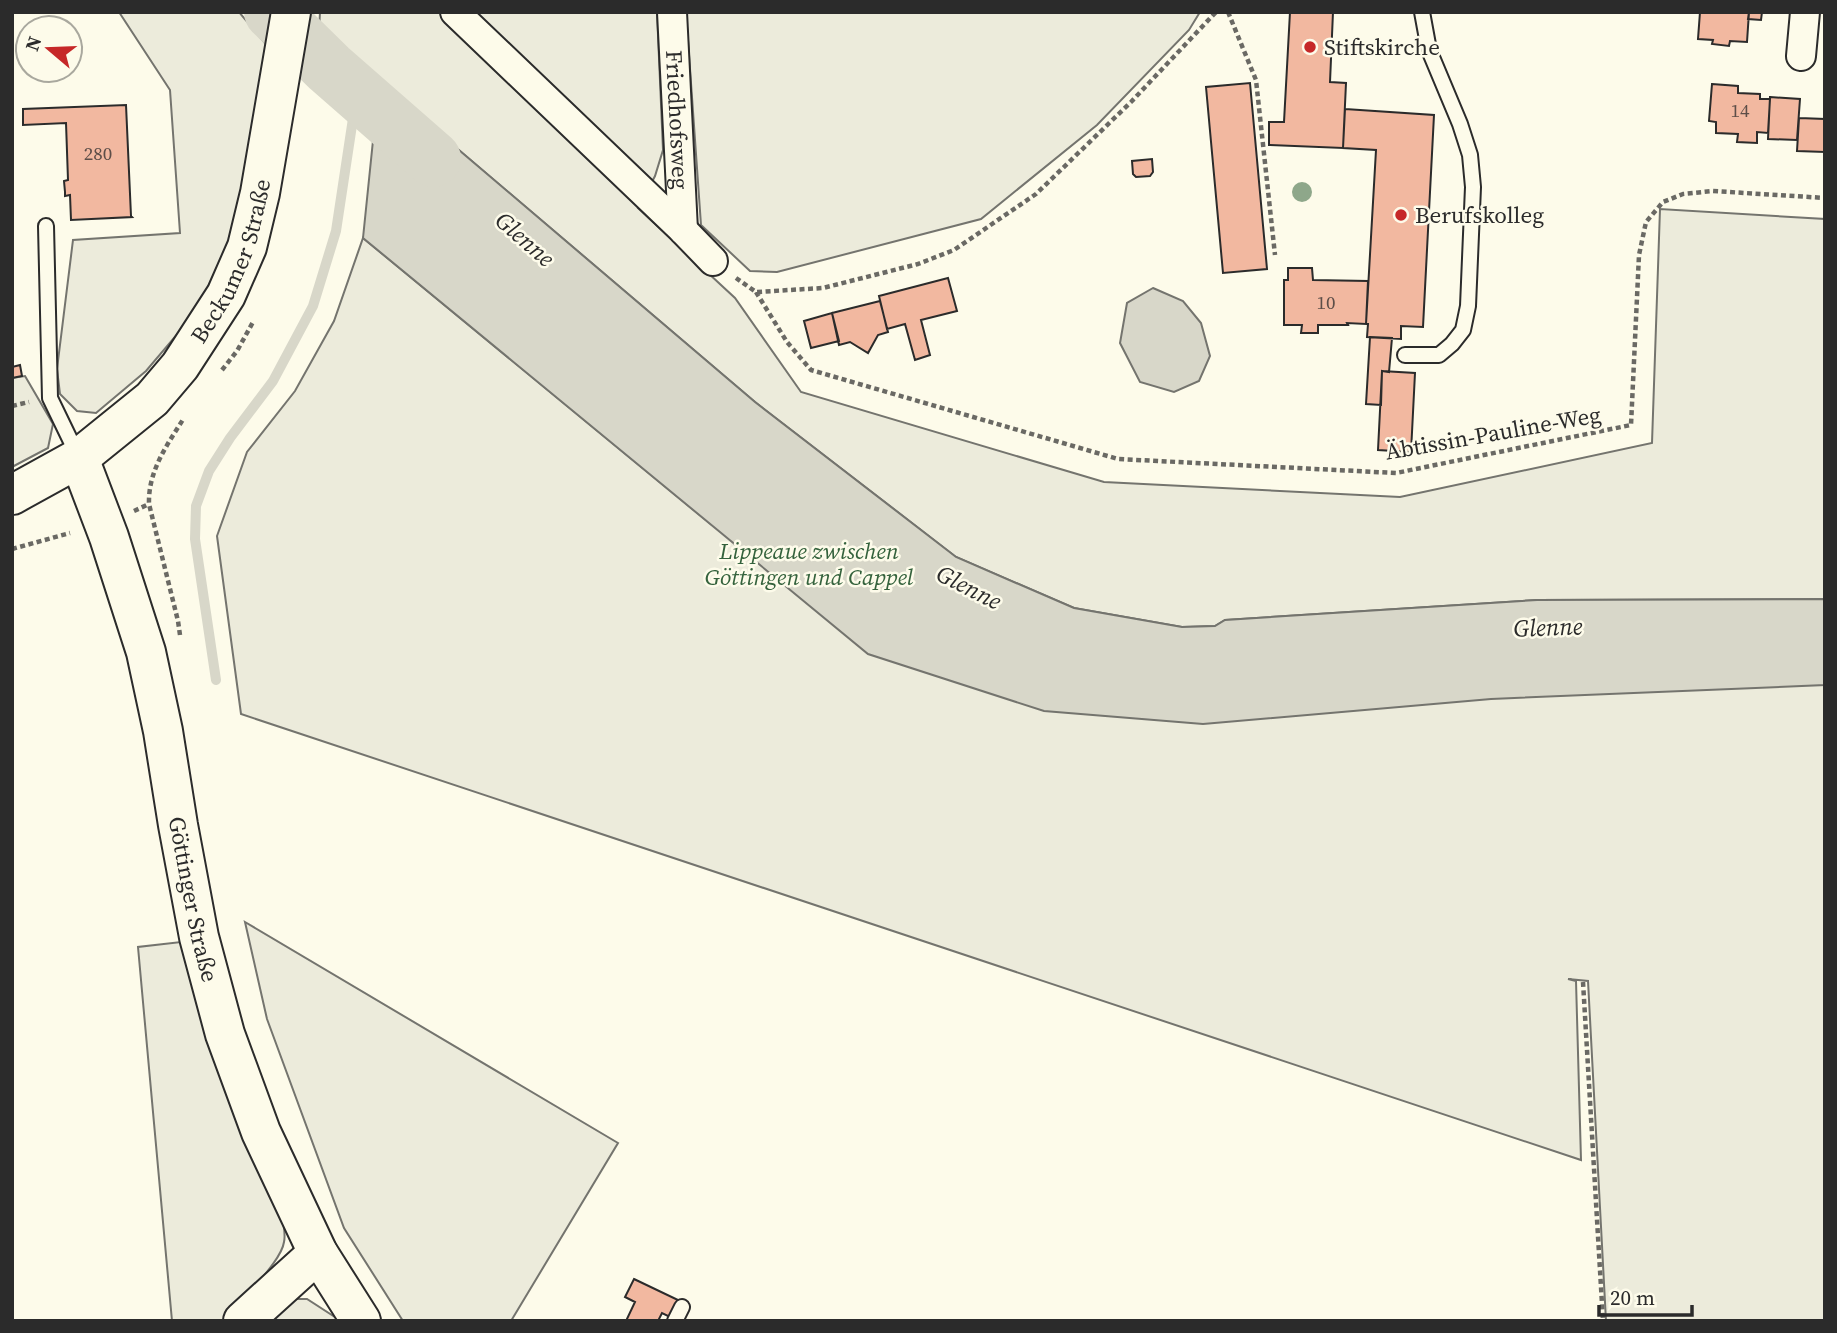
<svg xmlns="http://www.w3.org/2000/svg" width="1837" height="1333" font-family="'Source Serif 4',serif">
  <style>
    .green { fill: #ecebdb; stroke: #74746e; stroke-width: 2 }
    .water { fill: #d8d7c9; stroke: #74746e; stroke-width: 2 }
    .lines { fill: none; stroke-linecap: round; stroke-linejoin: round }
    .stream { stroke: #d8d7c9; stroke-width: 10 }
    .river { stroke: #d8d7c9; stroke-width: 56 }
    .building { fill: #f2b8a0; stroke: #2b2b2b; stroke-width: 2 }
    .lane-casing { stroke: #2b2b2b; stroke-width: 18 }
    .street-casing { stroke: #2b2b2b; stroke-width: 32 }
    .secondary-casing { stroke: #2b2b2b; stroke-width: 42 }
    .path { stroke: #6a6964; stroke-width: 4.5; stroke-dasharray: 5 3.5; stroke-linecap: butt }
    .lane { stroke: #fdfbea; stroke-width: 14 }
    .street { stroke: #fdfbea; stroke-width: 28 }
    .secondary { stroke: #fdfbea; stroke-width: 38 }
    .tree { fill: #8ea78a }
    .poi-dot { fill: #c62828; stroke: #fdfbea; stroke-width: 2.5 }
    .labels { text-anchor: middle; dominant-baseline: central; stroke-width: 5; stroke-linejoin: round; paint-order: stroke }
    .number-label { font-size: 19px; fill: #5d4e48 }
    .poi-label { font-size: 23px; fill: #2b2b2b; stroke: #fdfbea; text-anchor: start }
    .street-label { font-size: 23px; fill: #2b2b2b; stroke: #fdfbea }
    .park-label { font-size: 23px; font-style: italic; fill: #34623c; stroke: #fdfbea }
    .water-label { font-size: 24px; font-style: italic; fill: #2b2b2b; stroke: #fdfbea }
  </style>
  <rect width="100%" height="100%" fill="#fdfbea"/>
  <path class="green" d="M119,12H239L270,49L256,134L229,242L197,311L146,371L96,413L77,411L60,394L57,369L73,240L180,233L170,90Z
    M320,12H657L663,150L655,176L638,208L735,298L801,392L1104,482L1400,497L1652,443L1660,209L1825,219V599L1537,600L1225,620L1215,626L1182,627L1074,608L956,557L755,402L319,31Z
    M686,12H1200L1189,30L1097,125L981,219L777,272L750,271L701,225Z
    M363,238L712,525L835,512L1128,631L1825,640V1321H1606L1588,981L1568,979L1576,981L1581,1160L241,714L217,536L247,452L295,391L334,321Z
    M25,376L53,424L48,448L12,467V378Z
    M245,922L618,1143L511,1321H403L344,1228L267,1019Z
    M181,942L282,1214C283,1223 286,1234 284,1242C281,1263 240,1299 229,1321H172L138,947Z
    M285,1299H307L341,1321H253Z"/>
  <path class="water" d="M379,82L755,402L956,557L1074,608L1182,627L1215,626L1225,620L1537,600L1825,599V685L1491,699L1203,724L1044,711L868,654L363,238Z
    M1153,288L1183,301L1201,323L1210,356L1199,381L1174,392L1140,382L1120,343L1127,303Z"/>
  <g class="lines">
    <path class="stream" d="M216,680L195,539L196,506L209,471L230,438L273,381L313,306L336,231L357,92"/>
    <path class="river" d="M272,12L329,68L433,159"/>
  </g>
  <path class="building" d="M1290,12H1333L1330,82L1346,83L1343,148L1269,145V122H1284Z
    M1700,12H1749L1747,42L1730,41L1729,46L1712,44L1713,40L1698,39Z
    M1749,12H1762L1761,20L1748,19Z
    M1250,83L1267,269L1223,273L1206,87Z
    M1712,84L1738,86V93L1760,94V99H1770L1768,133L1757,132V143L1737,142L1738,134L1716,133V122L1709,121Z
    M1770,97L1800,99L1797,140L1768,139Z
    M126,105L131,216L132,217L71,220L70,195L65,196V192L64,181L68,180L66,123L23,125V109Z
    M1345,109L1434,115L1423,327L1401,326V339L1367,337L1368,324H1366L1376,150L1343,148Z
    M1799,118L1825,119V152L1797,151Z
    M1152,159L1153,172L1150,176L1136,177L1133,174L1132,161Z
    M1288,268H1312L1313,280L1368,281L1366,324L1347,323L1348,325H1318V333H1301L1302,325H1284V280H1288Z
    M948,278L957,311L921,320L930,355L915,360L905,324L887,329L879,296Z
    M880,301L888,332L878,335L868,353L850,342L839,345L832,313Z
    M832,313L839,341L811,348L804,321Z
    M1370,337L1392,338L1389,372L1382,371L1381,405L1366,404Z
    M20,365L22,376L12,378V367Z
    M1382,371L1415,373L1411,452L1378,450Z
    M634,1279L678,1300L670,1317L662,1313L658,1321H626L635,1302L625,1297Z"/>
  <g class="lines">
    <defs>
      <path id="lane" d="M46,226L50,398L78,456
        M1405,355H1439L1452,344L1463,330L1468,306L1473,187L1470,155L1460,124L1429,50L1422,12
        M675,1321L682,1307"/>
      <g id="street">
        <path d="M455,12L683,230L713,261"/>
        <path id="s1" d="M672,12L683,230"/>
        <path d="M1801,56L1805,12"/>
      </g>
      <g id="secondary">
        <path id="s2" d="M79,458L109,537L146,652L163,731L178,825L199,937L225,1034L261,1132L318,1253L361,1321"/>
        <path id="s3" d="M12,495L79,458L152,399L180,366L226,295L247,247L260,193L291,12"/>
        <path d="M243,1321L318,1253"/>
      </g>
    </defs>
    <use href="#lane" class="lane-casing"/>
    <use href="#street" class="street-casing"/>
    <use href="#secondary" class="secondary-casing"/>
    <path class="path" d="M1228,12L1256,80L1275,255
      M736,278L756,292L823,288L918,264L954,250L1036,194L1131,102L1216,12
      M756,292L787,342L811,370L1118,459L1396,473L1631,425L1639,255L1646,222L1663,202L1683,194L1713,191L1825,198
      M222,370L237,351L253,322
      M12,406L29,402
      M134,511L149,504
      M12,549L70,533
      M180,635L178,621L149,504C148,471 167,445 184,418
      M1583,982L1603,1321"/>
    <use href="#lane" class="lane"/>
    <use href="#street" class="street"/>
    <use href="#secondary" class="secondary"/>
  </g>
  <circle class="tree" cx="1302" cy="192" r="10"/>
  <g class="poi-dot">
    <circle cx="1310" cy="47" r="7"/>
    <circle cx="1401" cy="215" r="7"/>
  </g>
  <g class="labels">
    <g class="number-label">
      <text x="1740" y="110">14</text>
      <text x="98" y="153">280</text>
      <text x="1326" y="302">10</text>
    </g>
    <g class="poi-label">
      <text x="1324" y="47">Stiftskirche</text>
      <text x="1415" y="215">Berufskolleg</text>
    </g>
    <g class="street-label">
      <text stroke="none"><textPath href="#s1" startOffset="108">Friedhofsweg</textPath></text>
      <text stroke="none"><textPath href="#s3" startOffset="332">Beckumer Straße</textPath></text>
      <text transform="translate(1493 433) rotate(-10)">Äbtissin-Pauline-Weg</text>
      <text stroke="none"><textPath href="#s2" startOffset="457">Göttinger Straße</textPath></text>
    </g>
    <g class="park-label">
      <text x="809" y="551">Lippeaue zwischen<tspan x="809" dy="26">Göttingen und Cappel</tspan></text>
    </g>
    <g class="water-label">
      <text transform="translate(525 239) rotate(41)">Glenne</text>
      <text transform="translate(969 587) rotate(27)">Glenne</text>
      <text transform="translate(1548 627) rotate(-2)">Glenne</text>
    </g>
  </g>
  <rect width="1837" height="1333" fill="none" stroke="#2b2b2b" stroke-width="28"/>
  <g transform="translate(49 49) rotate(289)"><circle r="33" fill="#fdfbea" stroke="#a9a89e" stroke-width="2"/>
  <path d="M0-5L12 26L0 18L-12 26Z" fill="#c62828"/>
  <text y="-10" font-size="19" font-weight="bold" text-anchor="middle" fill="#2b2b2b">N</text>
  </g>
  <path d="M1599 1305v10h93v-10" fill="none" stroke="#2b2b2b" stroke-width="3.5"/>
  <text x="1610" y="1305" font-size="21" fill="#2b2b2b" stroke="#fdfbea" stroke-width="5" paint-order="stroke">20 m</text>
</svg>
